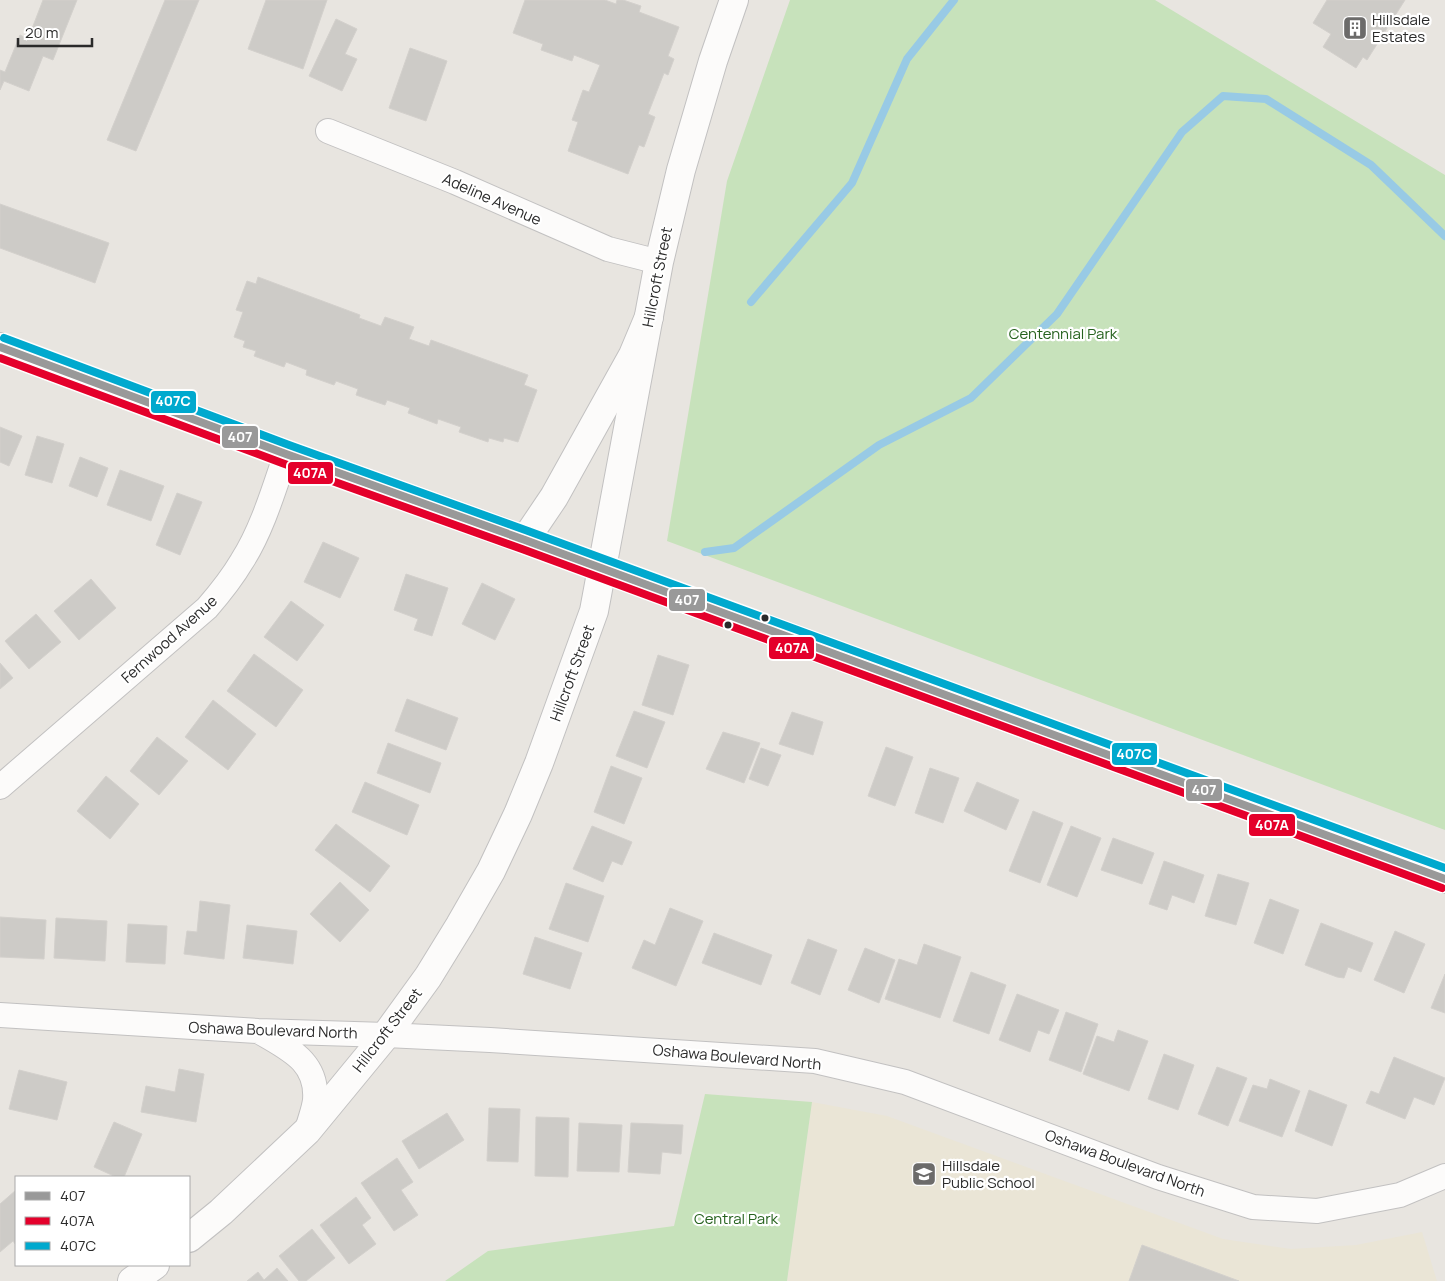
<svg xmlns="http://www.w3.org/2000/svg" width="1445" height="1281" font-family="Manrope,sans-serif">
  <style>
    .education { fill: #eae5d6 }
    .green { fill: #c7e2bb }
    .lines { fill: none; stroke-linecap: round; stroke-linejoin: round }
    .stream { stroke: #98cae5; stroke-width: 8 }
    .building { fill: #cdcbc7; stroke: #d3d0cc }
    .minor-casing { stroke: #c2c1c1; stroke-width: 26 }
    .tertiary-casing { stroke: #c2c1c1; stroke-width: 30 }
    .secondary-casing { stroke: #c2c1c1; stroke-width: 30 }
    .minor { stroke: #fcfbfa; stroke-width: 24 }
    .tertiary { stroke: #fcfbfa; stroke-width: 28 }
    .secondary { stroke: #fcfbfa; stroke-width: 28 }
    .bus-1-casing { stroke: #fff; stroke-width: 11 }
    .bus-2-casing { stroke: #fff; stroke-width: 11 }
    .bus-3-casing { stroke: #fff; stroke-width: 11 }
    .bus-1 { stroke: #999; stroke-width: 8 }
    .bus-2 { stroke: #e4002b; stroke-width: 8 }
    .bus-3 { stroke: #00a9ce; stroke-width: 8 }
    .bus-dot { fill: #2a2a2a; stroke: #fff; stroke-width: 2 }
    .labels { text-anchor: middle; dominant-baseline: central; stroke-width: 4.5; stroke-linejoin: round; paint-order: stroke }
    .poi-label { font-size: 15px; fill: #2a2a2a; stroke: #fff; text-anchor: start }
    .street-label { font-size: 15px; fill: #2a2a2a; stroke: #fff }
    .park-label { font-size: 15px; fill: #26621e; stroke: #fff }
    .line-badge { stroke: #fff; stroke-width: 2 }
    .badge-label { font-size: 14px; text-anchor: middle; font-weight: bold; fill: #fff }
  </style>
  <rect width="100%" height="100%" fill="#e8e5e0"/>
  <path class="education" d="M812,1102L887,1116L1223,1239L1291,1249L1356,1245L1422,1232L1437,1281H787Z"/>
  <path class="green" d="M790,0H1155L1445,175V830L667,541L727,181Z
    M705,1094L812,1102L787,1281H445L488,1251L674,1226Z"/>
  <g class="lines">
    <path class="stream" d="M751,302L852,183L907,59L954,0
      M705,552L734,548L879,445L971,398L1057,314L1182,132L1223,96L1266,99L1371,165L1445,236"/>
  </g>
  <path class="building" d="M43,0H77L53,60L43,56L29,91L4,81L0,90V70L5,72L20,35L28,39Z
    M165,0H199L136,151L107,140Z
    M266,0H327L303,69L248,49Z
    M525,0H605L616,4L617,0H623L641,6L639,12L679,27L668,56L674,59L668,75L664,73L648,114L655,117L644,147L639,145L628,174L568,151L578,122L572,120L583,90L589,92L600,65L574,55L572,61L541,50L543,44L513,33Z
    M1327,0H1405L1367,60L1363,57L1356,68L1323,47L1331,34L1313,23Z
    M336,19L357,29L345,54L357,59L342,91L309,76Z
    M410,48L447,61L426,121L389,108Z
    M0,204L109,243L95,283L0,248Z
    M258,277L360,315L359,318L381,326L385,317L414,327L409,339L429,346L431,340L528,375L524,385L537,390L518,442L504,438L503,442L489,438L488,442L459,432L461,427L438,419L437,424L408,413L410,408L387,400L385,405L356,395L358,389L336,381L334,385L306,375L307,370L286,362L284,367L254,356L256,351L243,347L245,341L234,337L243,312L236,310L247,281L256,284Z
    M0,427L22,436L9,466L0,462Z
    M37,436L64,444L52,483L25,475Z
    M80,457L108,468L97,497L69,486Z
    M120,470L164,486L151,521L107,505Z
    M177,493L202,502L180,555L156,545Z
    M323,542L359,558L340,598L304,582Z
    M406,574L448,588L432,636L414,630L418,619L394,610Z
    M91,579L116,608L79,640L54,611Z
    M482,583L515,599L495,640L462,624Z
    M291,601L324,625L297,661L264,637Z
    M36,614L61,642L29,669L5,641Z
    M254,654L303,690L276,727L227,691Z
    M658,655L689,665L673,715L642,705Z
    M0,663L13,678L0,689Z
    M407,699L458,718L446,750L395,731Z
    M213,700L256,734L228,770L185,737Z
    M634,711L665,722L647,768L616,756Z
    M792,712L823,722L813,755L779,744Z
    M723,732L760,743L744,783L706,769Z
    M157,737L188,761L159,795L130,771Z
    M388,743L441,763L430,793L377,773Z
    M886,747L913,757L895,806L868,796Z
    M761,748L781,755L768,786L749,779Z
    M611,766L642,778L624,824L594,812Z
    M930,768L959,778L943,823L915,813Z
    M106,776L139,804L110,839L77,811Z
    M365,782L419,805L407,835L352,812Z
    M977,782L1019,800L1006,830L964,811Z
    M1033,811L1063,823L1040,883L1009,871Z
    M336,824L390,866L370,892L315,850Z
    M592,826L632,842L622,865L612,861L603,882L573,869Z
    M1071,826L1101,838L1077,897L1047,885Z
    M1113,838L1154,853L1142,884L1101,870Z
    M1164,861L1204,875L1194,903L1172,895L1167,910L1149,904Z
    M1218,874L1249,883L1236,925L1205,916Z
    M340,882L369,910L340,942L310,914Z
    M566,883L604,896L588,942L549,929Z
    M1270,899L1299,910L1283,954L1254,943Z
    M200,901L230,905L224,959L184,954L187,931L197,932Z
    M670,908L703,921L676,986L632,968L644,940L655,945Z
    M0,917L46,920L44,959L0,957Z
    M56,918L107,921L105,961L54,958Z
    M1321,923L1373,943L1361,972L1348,967L1344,978L1337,977L1305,965Z
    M128,924L167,926L165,964L126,962Z
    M247,925L297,931L293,964L243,958Z
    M1395,931L1425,944L1404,993L1374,980Z
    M714,933L772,955L761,985L702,963Z
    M535,937L582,953L570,989L523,974Z
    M808,939L837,950L820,995L791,983Z
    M924,944L961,957L940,1018L885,999L899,959L917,965Z
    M865,948L895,960L879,1003L848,990Z
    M971,972L1006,985L989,1034L953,1021Z
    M1445,974V1013L1431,1008Z
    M1017,994L1059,1010L1049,1034L1038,1030L1030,1052L999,1040Z
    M1066,1012L1098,1024L1081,1072L1049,1060Z
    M1118,1030L1148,1041L1129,1091L1083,1074L1097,1036L1114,1042Z
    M1164,1054L1194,1065L1178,1110L1148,1099Z
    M1394,1057L1445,1078L1434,1105L1414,1097L1405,1119L1366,1103L1371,1091L1379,1094Z
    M1217,1067L1247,1078L1228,1126L1198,1114Z
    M179,1069L204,1074L196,1122L141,1112L146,1086L175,1092Z
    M19,1070L67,1082L57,1120L9,1109Z
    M1270,1079L1300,1091L1282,1137L1239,1121L1253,1085L1267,1089Z
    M1309,1090L1347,1105L1332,1146L1295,1131Z
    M489,1108L520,1109L518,1162L487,1161Z
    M447,1113L464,1140L419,1169L402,1141Z
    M536,1117L569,1118L568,1177L535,1176Z
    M114,1122L142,1134L124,1177H116L94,1167Z
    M579,1123L622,1125L619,1172L577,1171Z
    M631,1123L683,1125L681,1154L662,1152L660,1174L628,1172Z
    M397,1158L413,1182L401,1190L418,1215L394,1231L361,1183Z
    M16,1190V1245L13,1241L0,1252V1204Z
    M356,1197L371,1218L362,1225L376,1244L349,1264L320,1225Z
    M312,1229L335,1258L306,1281H299L279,1256Z
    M1142,1245L1239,1281H1129Z
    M277,1268L288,1281H247L258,1272L264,1280Z"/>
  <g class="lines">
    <defs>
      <path id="minor" d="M328,131L455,182L608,249L659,262
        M0,787L207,608C220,593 232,578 242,561C262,530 274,489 286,454
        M0,1015L258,1031L386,1035L490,1040L815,1061L905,1082L1158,1177L1253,1207L1317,1211L1400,1195L1445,1176
        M260,1032C288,1049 318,1061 315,1100C314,1110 309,1121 307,1131"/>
      <path id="tertiary" d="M189,1238L221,1212L307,1131L386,1035L428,977L460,925L491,871L518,814L539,763L594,611L659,262L681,170L713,61L734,0
        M132,1281L155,1265"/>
      <path id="secondary" d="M0,347L286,454L525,540L1445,879
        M525,540L554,497L633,355L649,317"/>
    </defs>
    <use href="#minor" class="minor-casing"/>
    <use href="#tertiary" class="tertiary-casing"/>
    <use href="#secondary" class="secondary-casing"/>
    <use href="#minor" class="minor"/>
    <use href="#tertiary" class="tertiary"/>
    <use href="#secondary" class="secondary"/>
    <defs>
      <path id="bus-1" d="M0,347L286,454L525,540L1445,879"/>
      <path id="bus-2" d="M0,358L282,463L522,549L1442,888"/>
      <path id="bus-3" d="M4,338L289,445L528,531L1445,868"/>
    </defs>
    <use href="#bus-1" class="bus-1-casing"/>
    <use href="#bus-2" class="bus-2-casing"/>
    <use href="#bus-3" class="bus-3-casing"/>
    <use href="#bus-1" class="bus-1"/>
    <use href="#bus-2" class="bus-2"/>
    <use href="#bus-3" class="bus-3"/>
  </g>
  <defs>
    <symbol id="building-square" viewBox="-11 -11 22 22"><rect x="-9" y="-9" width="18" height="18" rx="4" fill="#6c6b6a" stroke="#fff"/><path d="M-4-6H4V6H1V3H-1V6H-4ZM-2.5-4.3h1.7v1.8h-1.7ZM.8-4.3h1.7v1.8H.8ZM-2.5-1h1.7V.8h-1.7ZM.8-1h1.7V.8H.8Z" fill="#fff"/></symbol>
    <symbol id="school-square" viewBox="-11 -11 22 22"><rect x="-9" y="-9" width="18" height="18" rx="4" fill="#6c6b6a" stroke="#fff"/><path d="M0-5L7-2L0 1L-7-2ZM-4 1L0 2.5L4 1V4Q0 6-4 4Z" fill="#fff"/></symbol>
  </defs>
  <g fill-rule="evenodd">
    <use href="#building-square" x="1341" y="14" width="28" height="28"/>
    <use href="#school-square" x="910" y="1160" width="28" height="28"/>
  </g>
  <g class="bus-dot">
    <circle cx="765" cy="618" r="4.5"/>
    <circle cx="728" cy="625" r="4.5"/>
  </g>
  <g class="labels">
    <g class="poi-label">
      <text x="1372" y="19">Hillsdale<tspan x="1372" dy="17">Estates</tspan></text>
      <text x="942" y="1165">Hillsdale<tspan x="942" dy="17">Public School</tspan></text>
    </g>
    <g class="street-label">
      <text transform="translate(492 199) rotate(24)">Adeline Avenue</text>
      <text transform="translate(657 277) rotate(-79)">Hillcroft Street</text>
      <text transform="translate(169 639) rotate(-42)">Fernwood Avenue</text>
      <text transform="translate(572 673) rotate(-70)">Hillcroft Street</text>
      <text transform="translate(273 1030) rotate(2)">Oshawa Boulevard North</text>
      <text transform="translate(387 1030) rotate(-52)">Hillcroft Street</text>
      <text transform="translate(737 1057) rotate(5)">Oshawa Boulevard North</text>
      <text transform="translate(1125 1163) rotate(20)">Oshawa Boulevard North</text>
    </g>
    <g class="park-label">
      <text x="1063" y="333">Centennial Park</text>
      <text x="736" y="1218">Central Park</text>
    </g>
  </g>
  <g class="line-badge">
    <rect x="150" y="390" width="47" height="24" rx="5" fill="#00a9ce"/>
    <rect x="221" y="425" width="38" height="24" rx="5" fill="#999"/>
    <rect x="287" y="461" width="47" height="24" rx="5" fill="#e4002b"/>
    <rect x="668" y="588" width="38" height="24" rx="5" fill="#999"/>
    <rect x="768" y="636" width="47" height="24" rx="5" fill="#e4002b"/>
    <rect x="1111" y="742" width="47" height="24" rx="5" fill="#00a9ce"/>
    <rect x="1185" y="778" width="38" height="24" rx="5" fill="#999"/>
    <rect x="1248" y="813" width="48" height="24" rx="5" fill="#e4002b"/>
  </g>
  <g class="badge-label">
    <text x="173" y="406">407C</text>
    <text x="240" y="442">407</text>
    <text x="310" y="478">407A</text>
    <text x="687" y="605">407</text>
    <text x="792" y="653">407A</text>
    <text x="1134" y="759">407C</text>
    <text x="1204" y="795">407</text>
    <text x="1272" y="830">407A</text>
  </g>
  <rect x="15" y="1176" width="175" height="90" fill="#ffffff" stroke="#aaaaaa"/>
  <rect x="25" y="1192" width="25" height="8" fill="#999999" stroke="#aaaaaa"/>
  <text x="60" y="1201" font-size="15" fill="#2a2a2a">407</text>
  <rect x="25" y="1217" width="25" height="8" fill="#e4002b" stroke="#aaaaaa"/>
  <text x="60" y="1226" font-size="15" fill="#2a2a2a">407A</text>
  <rect x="25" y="1242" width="25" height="8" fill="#00a9ce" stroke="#aaaaaa"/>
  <text x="60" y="1251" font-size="15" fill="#2a2a2a">407C</text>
  <path d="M18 38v8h74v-8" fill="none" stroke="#2a2a2a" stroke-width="2.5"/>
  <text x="25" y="38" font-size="15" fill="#2a2a2a" stroke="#ffffff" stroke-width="4" paint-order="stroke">20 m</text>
</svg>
